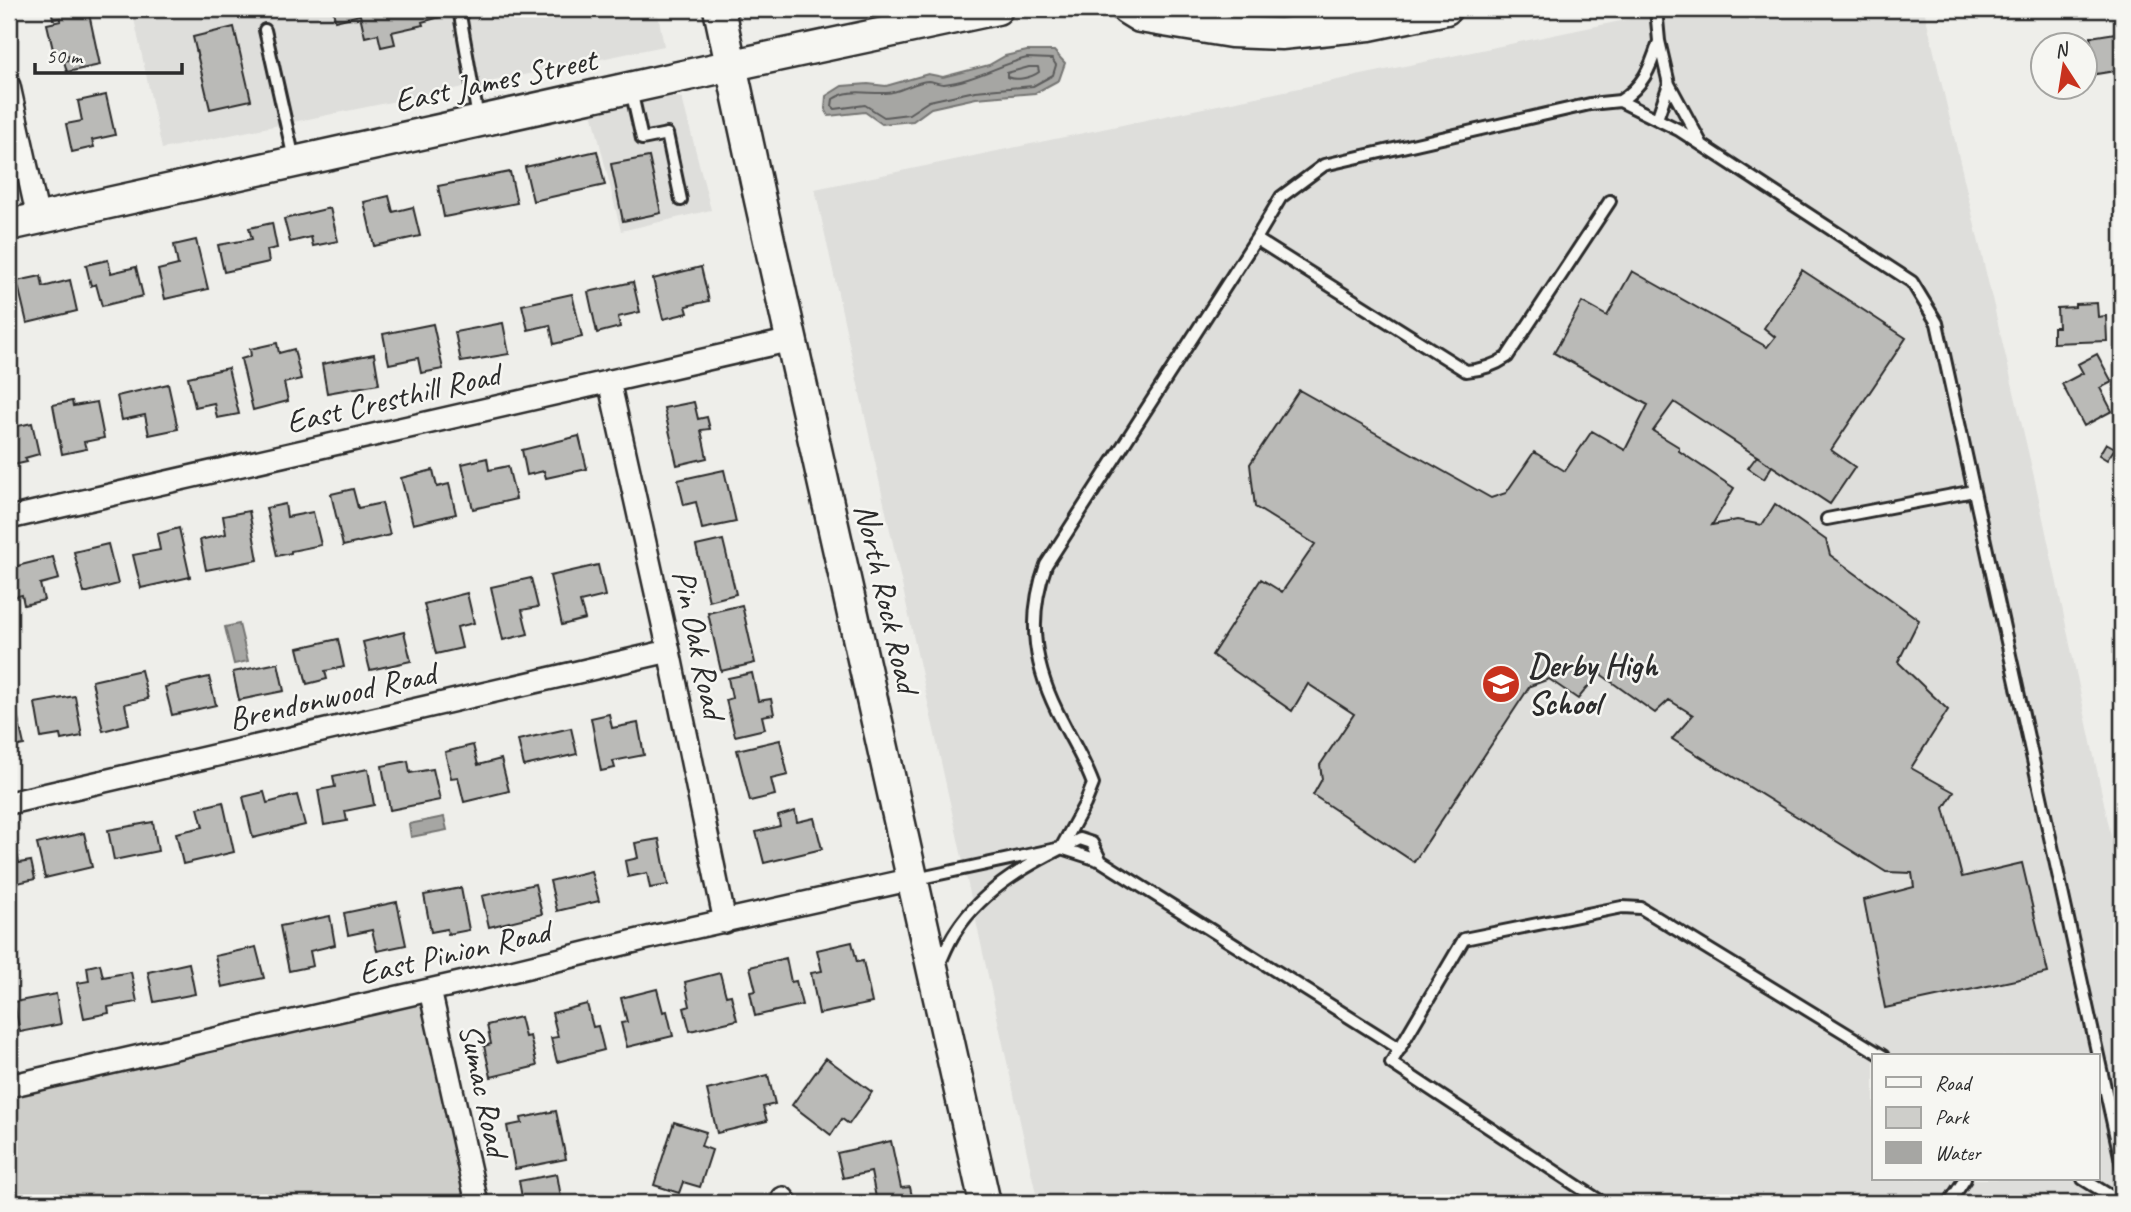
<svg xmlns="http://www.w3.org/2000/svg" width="2131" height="1212" font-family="Caveat,sans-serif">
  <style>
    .built { fill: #dededb; fill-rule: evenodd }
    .green { fill: #cececa; stroke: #7c7c7a; stroke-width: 2 }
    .water { fill: #a6a6a3; stroke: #757573; stroke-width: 2 }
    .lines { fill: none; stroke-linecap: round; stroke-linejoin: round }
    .shore { stroke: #5c5c5b; stroke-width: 2 }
    .building { fill: #babab7; stroke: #2b2b2b; stroke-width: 2 }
    .lane-casing { stroke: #2b2b2b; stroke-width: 16 }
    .street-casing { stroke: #2b2b2b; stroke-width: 26 }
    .secondary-casing { stroke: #2b2b2b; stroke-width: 35 }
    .lane { stroke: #f6f6f2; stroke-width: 10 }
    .street { stroke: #f6f6f2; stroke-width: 21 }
    .secondary { stroke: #f6f6f2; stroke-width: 30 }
    .labels { text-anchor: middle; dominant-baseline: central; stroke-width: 5; stroke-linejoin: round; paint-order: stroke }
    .street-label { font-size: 33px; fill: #2b2b2b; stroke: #f6f6f2 }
    .poi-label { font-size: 33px; font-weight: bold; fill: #2b2b2b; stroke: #f6f6f2; text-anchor: start }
  </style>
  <rect width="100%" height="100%" fill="#eeeeea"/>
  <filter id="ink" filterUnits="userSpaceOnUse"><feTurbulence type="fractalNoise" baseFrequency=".0143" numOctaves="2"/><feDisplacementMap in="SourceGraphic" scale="14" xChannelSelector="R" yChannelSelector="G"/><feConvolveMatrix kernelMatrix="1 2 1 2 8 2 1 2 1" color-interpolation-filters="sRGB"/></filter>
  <g filter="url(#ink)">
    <path class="built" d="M132,9H657L664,46L162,149Z
      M1678,9H1924L2035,481L2122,887V1203H1038L815,189ZM1874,1056H2098V1179H1874Z
      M663,95L682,98L711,210L621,231L592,112Z"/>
    <path class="green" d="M430,990L478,1203H9V1086Z"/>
    <path class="water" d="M1027,51H1054L1065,63L1059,80L1035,93L976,98L931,108L913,121L882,124L865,112L829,116L825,109L826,96L842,86L868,84L886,86L928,74L943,77L989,65L1005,56Z
      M239,624L248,661L234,664L225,627Z
      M444,817L447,830L411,837L409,824Z"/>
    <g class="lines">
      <path class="shore" d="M1027,58L1052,59L1056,65L1053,75L1033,86L975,91L929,101L909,114L884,117L865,105L835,109L832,106L833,99C850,88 866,94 886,93C900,93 913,82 928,81C933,81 938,84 944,84C971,82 1001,64 1027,58Z
        M1029,67H1038L1039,72C1031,78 1016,81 1007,77V73Z"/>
    </g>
    <path class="building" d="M51,9H88L100,65L67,72L64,61L69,60L68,55L55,58L47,24L61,21V18L53,19Z
      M333,9H438L440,17L422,22L423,25L392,32L395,44L381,47L378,34L365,37L360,15L335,21Z
      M502,9H556L524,16L523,11L503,15Z
      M234,27L251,100L210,109L193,37Z
      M2122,32V70L2096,74L2090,37Z
      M106,95L115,135L92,140L94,147L72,152L66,124L82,121L78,101Z
      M597,151L605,185L533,201L525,167Z
      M649,157L661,213L623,221L611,164Z
      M510,172L517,203L444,217L438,186Z
      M389,196L393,212L413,207L420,236L374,246L364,202Z
      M330,208L338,241L313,246L311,237L290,242L284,219Z
      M272,223L277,248L267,250L269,262L224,272L218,245L252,239L249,228Z
      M196,240L208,289L165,299L158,270L178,265L174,245Z
      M108,260L111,273L136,267L143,296L102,306L96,284L91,286L86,265Z
      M701,267L709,301L686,306L688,313L663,319L653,279Z
      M1802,270L1906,338L1831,450L1855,467L1830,504L1674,402L1653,431L1679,447V451L1734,488L1712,525L1737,520L1762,525L1775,504L1826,540L1830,555L1919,620L1898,662L1948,710L1911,768L1954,792L1944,808L1962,877L2022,863L2048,973L1885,1008L1864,900L1914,887L1912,873L1886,872L1672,739L1693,715L1669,700L1655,713L1599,673L1578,699L1549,679L1530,686L1414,862L1313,795L1322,779L1320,765L1354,714L1308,684L1292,711L1212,655L1261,579L1282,592L1315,544L1255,507L1250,464L1299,390L1491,498L1506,493L1534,452L1565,471L1592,431L1625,450L1648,405L1554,353L1582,302L1607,316L1632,271L1767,347L1775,337L1764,328Z
      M41,276L43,287L70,280L77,311L27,323L17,281Z
      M633,282L640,312L618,317L620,327L597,333L588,292Z
      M572,294L582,337L554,344L550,325L528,330L522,305Z
      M2097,303L2098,317L2106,316L2107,341L2053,343V327H2058L2057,308L2075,307V304Z
      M503,323L509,354L461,362L455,332Z
      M433,324L443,369L421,373L418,358L389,364L383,334Z
      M277,343L279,353L294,349L301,379L284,383L288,401L253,410L241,359L251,356L250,349Z
      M374,354L379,384L327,393L322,364Z
      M2097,354L2112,382L2100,388L2112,411L2084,426L2062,384L2083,373L2078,364Z
      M228,368L239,414L217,418L214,403L195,407L188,377Z
      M168,384L178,429L149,435L145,415L122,420L117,396Z
      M72,401L73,406L97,402L104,438L84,442L86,449L62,454L53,405Z
      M694,402L698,419L707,417L710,429L701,430L707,458L677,465L664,408Z
      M32,423L39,454L25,458L27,462L9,466V428Z
      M579,436L587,469L546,478L544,471L527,475L522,450Z
      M2106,443L2115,448L2107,460L2099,455Z
      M1757,456L1772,466L1764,479L1748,468Z
      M487,458L489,470L508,466L516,499L473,509L462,464Z
      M433,470L437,487L449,484L456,514L413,524L401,478Z
      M724,470L736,522L702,529L696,502L684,505L678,480Z
      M353,489L358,508L382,503L390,535L343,546L331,494Z
      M285,504L287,517L313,512L321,545L291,551V553L277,556L266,508Z
      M249,511L258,560L206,570L200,540L226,534L223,516Z
      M179,528L190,577L141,588L133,555L160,550L157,534Z
      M723,540L736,594L709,601L696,546Z
      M108,544L118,584L84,593L74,552Z
      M53,557L59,579L40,584L44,600L24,605L22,595L9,598V568Z
      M598,565L605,596L580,602L585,619L562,625L550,576Z
      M531,578L538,607L522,610L528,634L503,640L491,587Z
      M467,593L474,623L457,627L462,648L436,654L424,604Z
      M742,605L755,663L721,671L708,613Z
      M404,632L411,661L370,670L363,642Z
      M338,639L344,667L325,671L327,679L307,684L298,648Z
      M278,663L284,691L239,700L233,672Z
      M141,670L148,699L125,704L129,724L103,731L92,681Z
      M752,673L758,701L771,699L774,714L762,716L765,729L735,736L726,700L732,698L728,678Z
      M209,677L216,705L172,715L165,687Z
      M75,696L82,736L61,740L60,735L41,738L35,703Z
      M16,709L24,745L9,748V711Z
      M609,714L612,728L638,723L644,755L613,761L615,768L601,771L591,718Z
      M571,728L577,754L524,766L518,740Z
      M780,740L788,775L771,779L775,795L750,801L737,750Z
      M473,745L478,765L501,759L509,791L464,802L458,777L451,778L445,752Z
      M408,761L410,773L433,769L440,800L390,810L382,766Z
      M368,769L374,805L345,811L347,821L324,825L318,790L335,787L333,776Z
      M264,792L267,803L297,795L305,825L253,838L243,797Z
      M223,802L234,852L183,864L176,833L203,827L198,808Z
      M795,811L797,822L814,818L822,849L764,863L756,832L780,826L778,816Z
      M153,822L158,851L114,860L108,830Z
      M84,833L92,867L45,878L37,844Z
      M659,839L668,885L650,888L647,873L628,877L625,861L638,858L635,843Z
      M16,850L19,863L31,861L35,879L9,885V851Z
      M591,871L599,901L557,911L550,881Z
      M535,884L542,914L489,927L482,896Z
      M461,888L469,930L448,934L447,929L431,932L424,895Z
      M397,902L406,945L377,951L372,930L348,935L344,913Z
      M330,916L335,945L310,951L313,966L289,971L280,926Z
      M852,942L857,962L863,961L872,1003L819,1014L811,973L822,971L817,950Z
      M256,947L264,978L222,987L215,956Z
      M786,958L791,982L796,981L802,1005L755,1016L750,992L756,991L750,967Z
      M189,963L195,994L154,1002L148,972Z
      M100,964L103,977L131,972L137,1002L108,1007L109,1013L84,1018L77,983L89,981L87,967Z
      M720,973L726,996L731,995L737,1020L690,1031L684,1008L690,1006L685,982Z
      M657,989L663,1012L667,1011L673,1036L627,1047L621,1023L627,1022L621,998Z
      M56,994L61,1024L20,1032L14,1002Z
      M587,1004L593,1027L598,1026L604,1050L557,1062L551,1038L558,1037L552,1013Z
      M520,1017L525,1037L530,1036L537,1066L491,1077L484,1046L491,1044L487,1025Z
      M826,1058L872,1092L849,1124L842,1119L831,1135L792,1105Z
      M768,1075L775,1104L763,1107L767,1121L717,1133L707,1090Z
      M556,1111L566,1159L515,1169L507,1126L522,1123L521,1118Z
      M674,1122L706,1132L701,1146L712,1150L700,1187L683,1182L679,1193L654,1185Z
      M891,1141L901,1188L910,1187L913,1201L906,1203H877L871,1172L843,1178L837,1153Z
      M557,1174L562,1203H523L519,1181Z"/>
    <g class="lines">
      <defs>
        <path id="lane" d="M459,9L478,118
          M1656,9L1659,41L1669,84L1657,119
          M265,30L294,159
          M1669,84L1701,143
          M631,90L642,139L667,134L681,200
          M1620,101C1643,86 1650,69 1658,44
          M1256,239L1466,371C1482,370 1494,366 1507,357L1610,201
          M1827,519L1974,491
          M1061,848L1085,804L1093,784C1085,762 1072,741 1062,721C1034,669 1026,620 1046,565L1256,239L1281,197L1324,165L1590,104L1620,101L1679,130L1912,282L1937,323L2122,1165
          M916,879L1061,848L1101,861L1400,1049
          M939,965C944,954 949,941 956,931C984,887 1034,861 1080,839L1092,843L1101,861
          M2083,1179L2122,1203
          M1603,1203L1391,1063L1464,939L1622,907L1641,908L1883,1056
          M1949,1203L1965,1179"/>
        <path id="street" d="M9,86L38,218
          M609,381L669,651L725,922
          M9,518L791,340
          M9,803L669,651
          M430,990L477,1203
          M9,1086L495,975L656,936L913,879
          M783,1198L787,1203"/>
        <path id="secondary" d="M719,9L760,200L985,1203
          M1127,9L1140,17L1231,32L1281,34L1369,25L1446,9
          M9,225L733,65L997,9"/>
      </defs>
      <use href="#lane" class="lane-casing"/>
      <use href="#street" class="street-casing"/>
      <use href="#secondary" class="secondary-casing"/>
      <use href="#lane" class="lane"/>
      <use href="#street" class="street"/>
      <use href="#secondary" class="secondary"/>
    </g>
  </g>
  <defs>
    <symbol id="school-disc" viewBox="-11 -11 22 22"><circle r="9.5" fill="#c8321e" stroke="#f6f6f2"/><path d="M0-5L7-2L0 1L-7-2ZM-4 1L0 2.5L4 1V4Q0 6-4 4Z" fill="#fff"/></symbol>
  </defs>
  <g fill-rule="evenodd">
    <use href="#school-disc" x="1479" y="662" width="44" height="44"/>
  </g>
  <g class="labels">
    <g class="street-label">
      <text transform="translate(495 80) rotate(-12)">East James Street</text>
      <text transform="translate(393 398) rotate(-13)">East Cresthill Road</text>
      <text transform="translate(887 598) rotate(77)">North Rock Road</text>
      <text transform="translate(699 644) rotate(78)">Pin Oak Road</text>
      <text transform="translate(332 696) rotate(-13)">Brendonwood Road</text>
      <text transform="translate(454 952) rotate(-13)">East Pinion Road</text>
      <text transform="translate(484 1090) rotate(78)">Sumac Road</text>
    </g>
    <g class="poi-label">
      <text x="1528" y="665">Derby High<tspan x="1528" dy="38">School</tspan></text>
    </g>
  </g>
  <rect width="2131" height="1212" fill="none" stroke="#f6f6f2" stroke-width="35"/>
  <rect x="18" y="18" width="2096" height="1177" fill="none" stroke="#2b2b2b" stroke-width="2.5" filter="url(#ink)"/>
  <rect x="1872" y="1054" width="228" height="126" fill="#f6f6f2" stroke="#a5a5a2" stroke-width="2"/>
  <rect x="1886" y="1077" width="35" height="10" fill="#f6f6f2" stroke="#a5a5a2" stroke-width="2"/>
  <text x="1935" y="1090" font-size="21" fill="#2b2b2b">Road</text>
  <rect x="1886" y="1107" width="35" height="21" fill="#cececa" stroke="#a5a5a2" stroke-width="2"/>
  <text x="1935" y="1124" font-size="21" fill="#2b2b2b">Park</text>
  <rect x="1886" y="1142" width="35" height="21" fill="#a6a6a3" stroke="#a5a5a2" stroke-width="2"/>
  <text x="1935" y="1160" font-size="21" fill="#2b2b2b">Water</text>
  <g transform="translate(2064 66) rotate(348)"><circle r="33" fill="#f6f6f2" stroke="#a5a5a2" stroke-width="2"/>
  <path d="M0-5L12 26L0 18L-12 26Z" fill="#c8321e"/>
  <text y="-10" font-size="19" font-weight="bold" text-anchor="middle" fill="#2b2b2b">N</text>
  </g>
  <path d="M35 63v10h147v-10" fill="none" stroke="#2b2b2b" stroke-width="3.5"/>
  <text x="46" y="63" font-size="21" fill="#2b2b2b" stroke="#f6f6f2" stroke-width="5" paint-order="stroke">50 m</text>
</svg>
